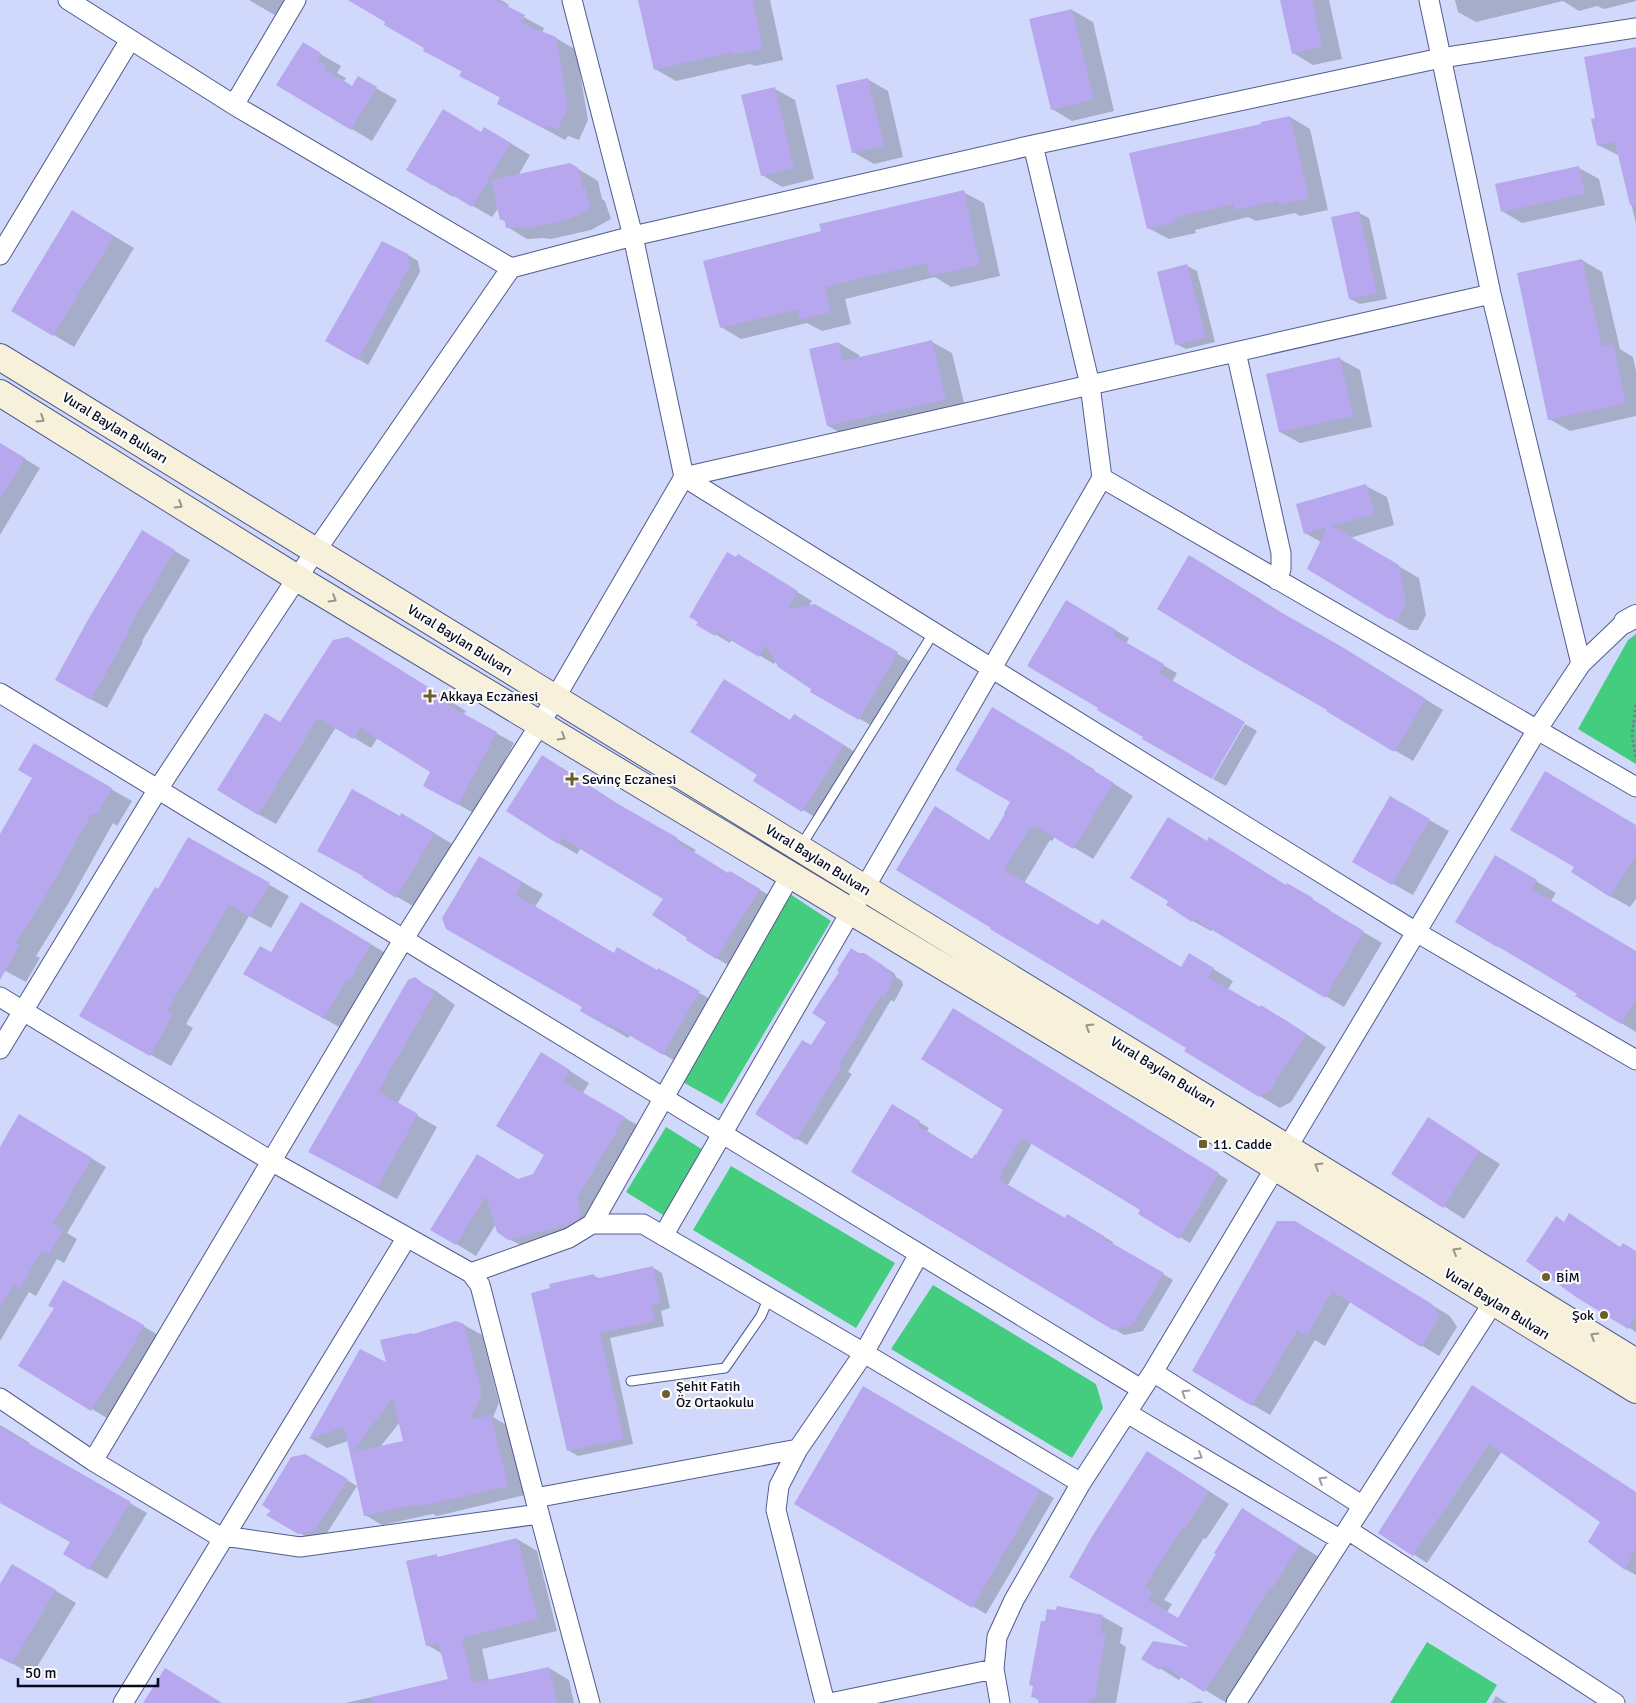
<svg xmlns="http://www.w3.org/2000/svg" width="1636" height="1703" font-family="Signika,sans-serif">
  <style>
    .green { fill: #45cd7f }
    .shadow { fill: #0003; fill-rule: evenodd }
    .building { fill: #b7a7ee; fill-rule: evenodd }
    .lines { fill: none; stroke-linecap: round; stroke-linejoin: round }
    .service-casing { stroke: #515c8c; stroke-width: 11 }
    .minor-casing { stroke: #515c8c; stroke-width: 21 }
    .tertiary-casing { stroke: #515c8c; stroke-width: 24 }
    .secondary-casing { stroke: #515c8c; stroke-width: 28 }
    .path { stroke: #777e98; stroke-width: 3; stroke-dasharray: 2.5 2.5; stroke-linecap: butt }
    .service { stroke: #fff; stroke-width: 9 }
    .minor { stroke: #fff; stroke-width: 19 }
    .tertiary { stroke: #fff; stroke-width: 22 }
    .secondary { stroke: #f7f1db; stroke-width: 26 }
    .oneway { stroke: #97958f }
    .oneway2 { stroke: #9c9da4 }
    .poi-dot { fill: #6d5f2c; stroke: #fbfbfb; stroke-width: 2 }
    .labels { text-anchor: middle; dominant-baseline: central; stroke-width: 4.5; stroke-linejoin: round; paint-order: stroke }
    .street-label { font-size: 14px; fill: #070a1c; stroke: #fbfbfb }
    .poi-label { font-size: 14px; fill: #070a1c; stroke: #fbfbfb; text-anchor: start }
  </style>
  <rect width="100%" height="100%" fill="#d0d9fb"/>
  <path class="green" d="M1636,634V764L1578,729L1628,640Z
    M790,894L831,921L722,1104L681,1081Z
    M666,1127L708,1153L668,1218L626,1192Z
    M731,1166L895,1263L856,1328L693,1230Z
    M933,1285L1096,1384L1103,1408L1072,1458L891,1349Z
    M1427,1642L1497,1685L1486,1703H1390Z"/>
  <path class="shadow" d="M249,0H290L280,18Z
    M351,0H501L509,5L507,8L544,28L542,33L556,38L576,50L588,120L579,140L568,136L565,140L519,115L501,98L461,76L463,72L444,62L387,21Z
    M641,0H770L783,60L755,66L750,64L676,81L655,69Z
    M1281,0H1329L1342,59L1313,65L1293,53Z
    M1455,0H1636V1L1604,9L1597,6L1579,11L1563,1L1476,22L1458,12Z
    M1072,10L1093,22L1114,111L1072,121L1052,109Z
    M303,44L341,66L337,73L346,78L344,81L353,87L358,78L397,100L372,141L278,85Z
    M1636,49V224L1620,156L1598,145L1597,119Z
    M867,79L888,91L903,157L874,164L853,152Z
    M775,89L795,100L814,179L782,187L762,175Z
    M1290,117L1310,129L1328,210L1300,216L1295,213L1256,221L1248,217L1195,230L1196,233L1169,239L1148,228L1262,125Z
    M482,134L505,140L530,155L518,176L570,164L598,181L602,199L605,201L611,219L591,230L551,239L543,238L527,239L507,227L506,222L501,219L499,207L492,217L454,195L453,197L407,169Z
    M1579,168L1599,179L1605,205L1522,223L1502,211Z
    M963,192L984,203L1000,276L951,287L935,277L845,299L851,324L822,331L807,323L741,339L721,327L822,232Z
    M1359,213L1369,218L1387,299L1360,304L1350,299Z
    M92,223L134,248L74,347L12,310Z
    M408,255L418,261L420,272L368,365L327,340Z
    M1582,260L1602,272L1620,349L1633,357L1636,372V416L1570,431L1549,419Z
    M1187,266L1197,271L1215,342L1186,349L1176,344Z
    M932,342L952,353L966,411L848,437L828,426L839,343L859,355L860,358Z
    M1340,359L1360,370L1372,427L1300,443L1280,432Z
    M0,444L40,468L0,535Z
    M1366,486L1387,497L1394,525L1350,538L1419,578L1426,615L1418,630H1410L1390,618L1321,542L1305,533Z
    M142,532L190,560L142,641L143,642L107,708L72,689Z
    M752,564L812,601L808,607L815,605L911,662L874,727L811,691L813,689L776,661L774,664L732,639L730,643L698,624Z
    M1207,567L1279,611L1278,612L1362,660L1443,710L1413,761L1327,711L1328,709Z
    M1066,602L1129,638L1126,644L1177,673L1172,682L1211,777Z
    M348,638L466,711L463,715L514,743L475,814L442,795L432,771L378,737L371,748L336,727L276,824L258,814L281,723Z
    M791,721L815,727L863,757L823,822L755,781Z
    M1013,721L1095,770L1094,771L1133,796L1093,859L1055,836L1052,841L1050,840L1024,883L1099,926L1182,968L1210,967L1233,981L1228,989L1260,1009L1282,1018L1326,1047L1291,1102L1280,1108L1260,1096L1188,1048L991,929L990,841L1012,802Z
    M1245,724L1257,731L1226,786L1213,779Z
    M34,745L132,801L117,826L113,823L68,904L36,956L40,958L26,982L0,968V837L33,777Z
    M561,767L630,812L696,850L694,852L729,874L749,883L778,901L735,969L716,958L689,938L664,899L581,848L577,854L558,843Z
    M1390,798L1449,831L1413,895L1354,862Z
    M402,814L454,845L416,908L364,877Z
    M1636,827V899L1630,907L1610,896Z
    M188,839L289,896L271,928L249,916L186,1024L193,1028L171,1066L101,1027L158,891Z
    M1208,842L1287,886V884L1330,910L1329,912L1382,943L1344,1007L1213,929L1211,931L1193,921Z
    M479,857L543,894L535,907L614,954L657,972L659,970L719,1004L684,1066L630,1035L628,1038L581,1011L584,1007Z
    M1516,869L1556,893L1551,901L1636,952V1032L1577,996L1579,994L1497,946Z
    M301,904L391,956L344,1030L245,973L271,954Z
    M859,954H863L894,973L896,977L902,981L903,985L894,1002L891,1000L848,1072L852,1074L807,1145L757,1114L811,1047L828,1022Z
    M415,979L436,991L455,1005L397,1104L437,1127L397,1199L330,1163Z
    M963,1015L1228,1180L1190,1243L1139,1213L1141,1210L1032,1143L1008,1185L1065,1219L1067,1215L1113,1242L1112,1244L1173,1280L1143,1331L1124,1335L853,1171L892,1106L929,1128L927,1131L972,1160L976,1157L1005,1109Z
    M562,1066L589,1083L583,1093L644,1129L601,1223L530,1250L509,1239L496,1224L476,1256L432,1229L477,1156L519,1180L534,1175L546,1155Z
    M20,1116L106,1167L67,1233L77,1239L64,1263L57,1259L36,1296L29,1292L0,1341V1149Z
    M1428,1119L1500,1164L1464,1219L1392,1173Z
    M1565,1222L1621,1248L1636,1252V1332L1577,1296Z
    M1313,1233L1450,1316L1457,1327L1439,1356L1350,1302L1325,1346L1315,1340L1270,1415L1193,1370Z
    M652,1267L662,1273L670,1308L661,1311L664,1326L610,1338L633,1444L578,1456L568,1450L593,1275L600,1279Z
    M464,1325L482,1335L499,1403L493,1417L508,1426L525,1495L437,1516L433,1514L382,1525L365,1515L348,1441L327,1448L310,1438L415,1335ZM400,1422L404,1442L380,1447Z
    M143,1326L163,1338L112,1421L20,1366Z
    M1472,1387L1636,1493V1575L1625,1569L1602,1521L1502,1451L1427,1563L1379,1532Z
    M864,1388L1054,1498L986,1614L795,1503Z
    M0,1425L30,1443L29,1445L147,1513L107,1579L64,1554L72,1542L0,1502Z
    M305,1455L357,1486L325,1536L310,1539L268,1514L273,1511Z
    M1167,1464L1229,1504L1206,1539L1204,1538L1164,1600L1172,1604L1167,1612L1179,1619L1263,1522L1319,1557L1292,1600L1290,1599L1261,1647L1225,1702L1182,1676L1179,1680L1143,1658L1195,1649L1071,1577Z
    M517,1539L537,1551L557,1631L482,1649L489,1681L549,1668L569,1680L574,1703H345L450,1680L443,1654L427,1645L436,1556L440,1558Z
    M33,1577L76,1603L32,1675L0,1656V1587Z
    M1057,1612L1102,1616L1123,1628L1120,1643L1126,1647L1116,1703H1040V1701L1032,1696L1046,1623Z
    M1496,1696L1507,1703H1492Z
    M1200,1701L1203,1703H1188Z"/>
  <path class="building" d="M348,0H495L525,15L521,23L556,37L568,108L558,129L547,126L545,129L497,104L500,97L459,76L462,71L423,51L424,48L384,25L385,22Z
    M638,0H753L763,49L733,55L732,52L654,70Z
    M1280,0H1312L1322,47L1292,54Z
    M1072,9L1094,99L1051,110L1029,19Z
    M303,42L321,53L317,60L326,65L324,69L352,86L358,76L377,87L351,130L276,85Z
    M1636,47V205H1630L1615,142L1597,146L1591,119L1595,118L1584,57Z
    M868,78L884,146L852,153L836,85Z
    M775,87L794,168L761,176L741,95Z
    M443,109L481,132L484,127L511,143L472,207L434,184L433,186L406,170Z
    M1290,116L1309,198L1279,205L1278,201L1235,210L1233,204L1175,218L1176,222L1147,229L1129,153L1261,124V122Z
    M570,163L578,168L583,188H585L591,208L571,219L530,228L522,227L506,228L504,218L500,220L491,180Z
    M1579,166L1585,194L1501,212L1495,184Z
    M964,190L980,265L930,276L927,263L825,287L831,312L800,320L798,309L720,328L703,261L821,231L819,224Z
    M72,210L114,236L53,336L11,311Z
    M1359,211L1377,293L1349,299L1331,217Z
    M382,241L408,254L410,266L358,360L325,341Z
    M1582,259L1602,346L1613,344L1626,403L1548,420L1517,273Z
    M1187,264L1206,337L1175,345L1157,272Z
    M932,340L946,400L827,426L809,349L839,342L843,361Z
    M1340,357L1353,416L1279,432L1266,374Z
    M0,443L25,458L0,499Z
    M1366,484L1375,514L1332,526L1399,565L1406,603L1398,619H1389L1307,569L1327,527L1304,534L1296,504Z
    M142,530L175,550L127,631L129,632L91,700L55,680L89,618Z
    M727,552L736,557L738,554L798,591L788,609L815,604L898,652L859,720L810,692L811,689L778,667L766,645L759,657L717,632L715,636L696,625L698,622L689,617Z
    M1189,555L1262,600L1261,601L1344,648L1426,699L1394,752L1326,711L1327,710L1243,662L1157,609Z
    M1066,600L1116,630L1113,635L1164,664L1159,673L1245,722L1212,779L1142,739L1143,737L1097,710L1098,708L1027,666Z
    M348,637L449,700L446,704L497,732L458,805L423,786L430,772L360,728L353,739L318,718L258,815L217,790L265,713L280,722L333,640Z
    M724,679L790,720L794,714L844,745L802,812L753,781L757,775L690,732Z
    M992,707L1075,757V759L1114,783L1073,849L1034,825L1031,830L1029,829L1004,870L1098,925L1102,919L1181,967L1189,953L1214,968L1208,977L1260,1007L1261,1005L1307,1034L1270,1091L1259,1097L1184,1051L1186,1048L1062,972L990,929L991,928L896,870L935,806L989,840L1005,814L1004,813L1010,802L955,770Z
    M34,743L112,788L97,815L92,813L48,892L16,943L20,945L0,980V834L32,778L18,770Z
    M542,755L611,800L678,838L676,841L728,873L730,871L760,889L716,959L686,940L687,938L652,915L663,899L562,838L558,844L506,811Z
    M1545,771L1636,825V855L1610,897L1571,872L1574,867L1510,830Z
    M352,789L400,816L401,813L435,833L396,898L362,877L363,876L317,851Z
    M1390,796L1430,819L1392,885L1352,862Z
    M1168,817L1207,841L1209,837L1286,885L1287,883L1313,898L1312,900L1364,931L1325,998L1194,919L1192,922L1166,905L1168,901L1130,878Z
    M188,837L270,883L250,917L229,905L167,1011L173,1015L150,1056L79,1016L155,887L158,889Z
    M1495,855L1537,880L1532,889L1636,951V1000L1621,1024L1575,996L1577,994L1498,946L1497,947L1455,922Z
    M479,856L523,882L516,895L614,953L617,947L657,970L658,968L700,991L663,1055L610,1024L608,1027L580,1011L582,1007L446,929L442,918Z
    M301,902L371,944L349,982L346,980L324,1019L243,974L260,946L271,952Z
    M851,948L859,953H864L884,966L886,970L892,974L893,979L884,997L881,995L839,1065L842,1067L796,1140L755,1114L802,1040L811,1045L826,1022L812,1013L839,972L837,970Z
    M415,977L435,993L378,1091L418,1114L377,1188L308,1152L408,980Z
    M953,1008L1219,1173L1179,1239L1138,1214L1140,1210L1022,1138L1002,1171L1003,1172L998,1179L1065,1218L1067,1214L1104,1236L1103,1238L1164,1273L1133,1325L1113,1330L851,1172L892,1104L920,1121L917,1125L972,1159L975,1154L976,1155L1003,1110L921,1059Z
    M541,1052L570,1070L563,1081L625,1117L577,1198L581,1211L577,1220L569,1225L508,1240L497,1232L486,1196L456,1245L430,1230L477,1154L518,1179L533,1174L544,1155L496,1126Z
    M19,1114L92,1158L53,1224L63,1230L49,1255L42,1251L20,1288L14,1285L0,1308V1147Z
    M1428,1117L1480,1151L1443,1208L1391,1174Z
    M1569,1213L1620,1247L1623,1243L1636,1251V1316L1628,1329L1576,1297L1526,1261L1556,1216L1564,1222Z
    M1277,1221H1295L1432,1304L1440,1316L1421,1347L1335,1293L1332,1292L1307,1336L1297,1331L1252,1406L1192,1371Z
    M653,1266L661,1303L651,1305L655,1321L600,1333L624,1439L567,1451L531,1293L550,1288L549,1284L594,1274L595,1279Z
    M63,1280L144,1325L130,1351L91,1411L18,1366L54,1308L48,1306Z
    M456,1321L464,1324L482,1393L470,1420L491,1415L508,1486L418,1507V1504L364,1516L344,1427L309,1439L360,1349L386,1362L380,1340L412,1333L413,1334ZM393,1398L403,1441L352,1452Z
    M1472,1385L1636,1492V1547L1625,1570L1588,1542L1600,1522L1489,1444L1413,1556L1378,1533Z
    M863,1386L1041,1490L972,1608L794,1504Z
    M0,1427L131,1502L89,1570L63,1554L70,1542L0,1503Z
    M1147,1451L1209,1491L1185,1528L1183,1527L1145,1587L1153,1592L1148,1600L1178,1618L1216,1554L1214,1553L1242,1508L1300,1545L1271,1590L1269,1588L1241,1635L1204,1692L1162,1665L1159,1670L1141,1659L1153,1641L1189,1647L1069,1577L1093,1535Z
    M305,1454L348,1479L315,1531L298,1534L266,1515L271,1511L262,1505L291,1457Z
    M517,1538L538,1619L462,1638L473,1683L549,1667L557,1703H373L372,1697L448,1679L438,1643L426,1646L406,1561L437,1554V1557Z
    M12,1564L56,1590L12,1664L0,1658V1584Z
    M1057,1606L1103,1615L1100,1633L1106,1634L1095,1699L1090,1698L1089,1703H1038L1039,1699L1031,1697L1033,1686L1029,1685L1041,1621H1045L1047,1609L1056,1610Z
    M165,1668L222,1703H143Z"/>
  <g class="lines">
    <defs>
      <path id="service" d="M801,846L934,632
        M631,1381L725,1368L761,1316L769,1297"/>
      <path id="minor" d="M68,0L234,105L511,268L633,236L1033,145L1441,58L1636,28
        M1429,0L1491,294L1581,664
        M234,105L296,0
        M1033,145L1090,385L1102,478L1636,787
        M0,255L130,40
        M1236,352L1281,553V569L1277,580
        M684,477L1416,932L1636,1060
        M684,477L1491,294
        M0,693L1141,1389
        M0,997L271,1161L471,1273L480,1285L535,1498L590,1703
        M0,1049L158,789L297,578L511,268
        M592,1224H643L864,1353L1081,1483
        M663,1236L1102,478
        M471,1273L569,1238L592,1224L791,874
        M1153,1372L1363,1506
        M0,1398L93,1461L217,1535L300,1547L539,1514
        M1127,1413L1341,1540
        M93,1461L403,940L540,724L684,477L633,236L572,0
        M535,1498L798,1449
        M1348,1530L1615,1703
        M123,1703L407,1237
        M825,1703L776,1510L779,1486L798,1449L864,1353L919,1254
        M830,1703L994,1669
        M1000,1703L994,1669L997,1637L1014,1600L1081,1483L1153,1372L1537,730L1581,664L1625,622
        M1236,1703L1500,1292"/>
      <path id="tertiary" d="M1625,622L1636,616"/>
      <path id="secondary" d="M0,357L1636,1362
        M0,393L297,578L1231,1140L1636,1390"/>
    </defs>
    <use href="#service" class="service-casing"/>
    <use href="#minor" class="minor-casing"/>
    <use href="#tertiary" class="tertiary-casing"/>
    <use href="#secondary" class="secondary-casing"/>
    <path class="path" d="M1636,705L1632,734L1636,760"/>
    <use href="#service" class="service"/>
    <use href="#minor" class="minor"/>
    <use href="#tertiary" class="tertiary"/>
    <use href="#secondary" class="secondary"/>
  </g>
  <defs><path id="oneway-chevron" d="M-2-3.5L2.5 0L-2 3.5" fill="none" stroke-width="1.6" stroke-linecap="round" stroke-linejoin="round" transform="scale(1.25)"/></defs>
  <g class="oneway">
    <use href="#oneway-chevron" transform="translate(41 419) rotate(32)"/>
    <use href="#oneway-chevron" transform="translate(179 505) rotate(32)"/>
    <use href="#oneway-chevron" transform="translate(333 599) rotate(31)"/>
    <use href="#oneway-chevron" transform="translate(562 737) rotate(31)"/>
    <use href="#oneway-chevron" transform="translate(1089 1027) rotate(-148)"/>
    <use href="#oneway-chevron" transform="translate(1318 1166) rotate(-149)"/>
    <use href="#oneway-chevron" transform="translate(1456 1251) rotate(-149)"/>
    <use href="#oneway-chevron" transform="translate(1594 1336) rotate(-148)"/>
  </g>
  <g class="oneway2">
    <use href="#oneway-chevron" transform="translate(1185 1393) rotate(-148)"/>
    <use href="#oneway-chevron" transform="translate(1199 1456) rotate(31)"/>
    <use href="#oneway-chevron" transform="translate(1322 1480) rotate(-148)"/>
  </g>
  <g class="poi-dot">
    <path d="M427.5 688.5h5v5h5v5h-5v5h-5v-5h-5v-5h5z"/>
    <path d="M569.5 771.5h5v5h5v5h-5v5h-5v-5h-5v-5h5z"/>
    <rect x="1198" y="1139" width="10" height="10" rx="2.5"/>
    <circle cx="1546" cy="1277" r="5"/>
    <circle cx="1604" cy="1315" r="5"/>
    <circle cx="666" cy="1394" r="5"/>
  </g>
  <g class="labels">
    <g class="street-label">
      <text transform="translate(115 428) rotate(32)">Vural Baylan Bulvarı</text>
      <text transform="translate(460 640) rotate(32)">Vural Baylan Bulvarı</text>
      <text transform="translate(818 860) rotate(32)">Vural Baylan Bulvarı</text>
      <text transform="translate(1163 1072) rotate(32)">Vural Baylan Bulvarı</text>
      <text transform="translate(1497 1304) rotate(32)">Vural Baylan Bulvarı</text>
    </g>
    <g class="poi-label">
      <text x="440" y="696">Akkaya Eczanesi</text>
      <text x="582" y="779">Sevinç Eczanesi</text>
      <text x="1213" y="1144">11. Cadde</text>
      <text x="1556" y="1277">BİM</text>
      <text x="1594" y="1315" text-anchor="end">Şok</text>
      <text x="676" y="1386">Şehit Fatih<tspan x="676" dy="16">Öz Ortaokulu</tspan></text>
    </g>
  </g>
  <path d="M18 1678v8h140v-8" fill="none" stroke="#070a1c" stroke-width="2.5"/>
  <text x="25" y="1678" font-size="15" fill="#070a1c" stroke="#fbfbfb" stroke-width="4" paint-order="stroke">50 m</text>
</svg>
